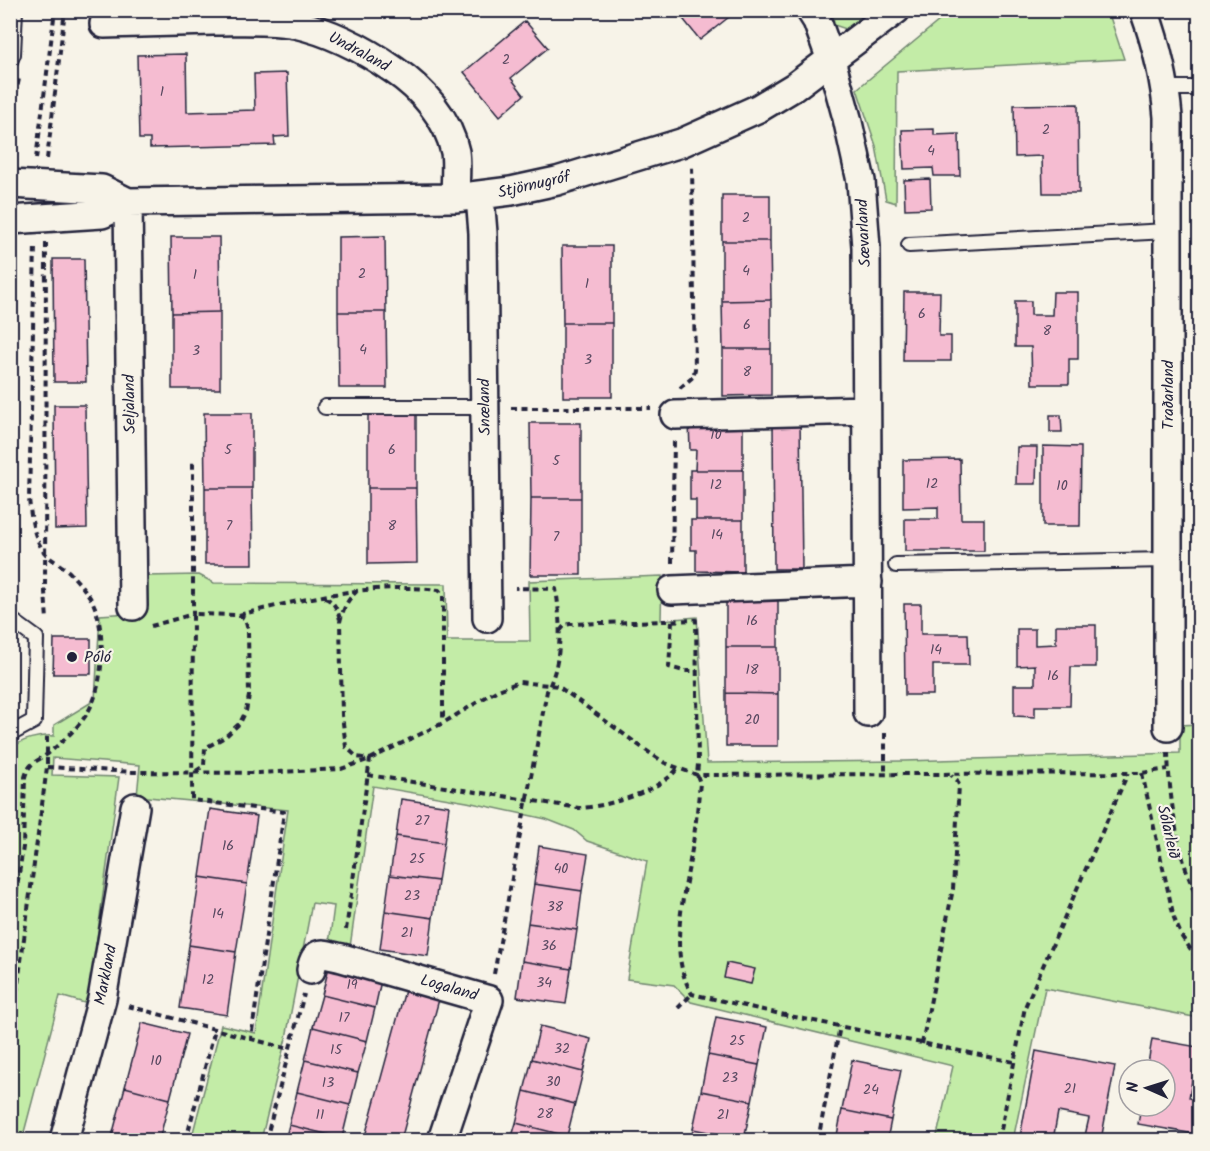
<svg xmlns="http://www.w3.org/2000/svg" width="1210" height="1151" font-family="Kalam,sans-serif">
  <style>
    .green { fill: #c3eca7; stroke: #728771; stroke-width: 1.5 }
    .building { fill: #f5bcd1; stroke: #22223b; stroke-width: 1.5 }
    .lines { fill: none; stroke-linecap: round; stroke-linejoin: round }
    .lane-casing { stroke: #22223b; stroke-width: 18 }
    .street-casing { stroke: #22223b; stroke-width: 32 }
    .path { stroke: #22223b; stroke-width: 4; stroke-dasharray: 6 4.5; stroke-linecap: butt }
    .lane { stroke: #f7f3e8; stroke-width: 14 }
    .street { stroke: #f7f3e8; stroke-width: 27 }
    .poi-dot { fill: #22223b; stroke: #f7f3e8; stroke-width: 2 }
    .labels { text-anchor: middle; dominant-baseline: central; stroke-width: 4.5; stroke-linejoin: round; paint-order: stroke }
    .number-label { font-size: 14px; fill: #574860 }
    .street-label { font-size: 16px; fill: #22223b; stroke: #f7f3e8 }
    .poi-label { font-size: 16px; fill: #22223b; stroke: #f7f3e8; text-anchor: start }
  </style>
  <rect width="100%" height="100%" fill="#f7f3e8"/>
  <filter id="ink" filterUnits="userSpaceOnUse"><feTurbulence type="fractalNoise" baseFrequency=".0167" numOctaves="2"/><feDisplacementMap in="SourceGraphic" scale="12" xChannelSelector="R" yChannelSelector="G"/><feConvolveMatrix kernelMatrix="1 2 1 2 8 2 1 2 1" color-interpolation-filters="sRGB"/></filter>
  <g filter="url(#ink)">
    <path class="green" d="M833,11H878L868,19L846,29L834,25Z
      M951,11H1108L1124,59L897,71L896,203L886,200L876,146L857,89Z
      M199,575L214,583L446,584L447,641H530L529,581L662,576L661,620L697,617L707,763L904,761L1180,753V725L1199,724V1018L1045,988L1013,1140H936L953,1066L691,1002L674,985L627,979L647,861L587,841L574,830L546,819L467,802L373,786L350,947L329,944L334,906L312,903L286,1038L261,1140H191L221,1025L256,1033L288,810L137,796L140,765L53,758L52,775L119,777L88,1004L60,996L22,1140H11V749C21,739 40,735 54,736V725L95,700L100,615L146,612V576Z"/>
    <path class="building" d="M676,10H723L729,17L700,40Z
      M525,21L548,48L511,78L524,95L500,116L464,72Z
      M186,54L187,112L255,110L254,74L287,73L289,136L274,137L275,145L150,148V139H139L137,55Z
      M1078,104L1079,193H1043L1042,156L1015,157L1014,105Z
      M934,129V135L959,134L960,176H934L933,168L904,169L902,130Z
      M930,179L931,208L905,209L904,180Z
      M722,195H770V241H722Z
      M385,236L386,312H338V237Z
      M171,237H219L220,312L172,313Z
      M722,241H770L771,300L722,301Z
      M562,246H612V323H563Z
      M53,259H84L86,382H54Z
      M904,292H940L939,336H951V361H903Z
      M1053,292H1078V359H1069V384H1032L1031,347H1015V301H1031V315H1052Z
      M771,300V349H723L722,301Z
      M220,312V389H172V313Z
      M338,312H386L387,388H339Z
      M563,323H612V397H563Z
      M723,349H771V395L723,396Z
      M54,405H85L87,528L55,529Z
      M368,412H416V488H368Z
      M204,413H252V488H205Z
      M1050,415H1061L1062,432H1050Z
      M800,419L802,569H774L773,420Z
      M689,421H743V470H695L696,450H690Z
      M530,423H581V498H531Z
      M1043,446L1081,447L1080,526H1043Z
      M1017,447H1037L1036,484H1016Z
      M960,459L961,519H984V551H905V519H938V507L903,508V460Z
      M690,470H743V520H696V500H690Z
      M205,488H252L253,564H205Z
      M368,488H416L417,563L368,564Z
      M531,498H581V575H530Z
      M691,520H743V572L696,571V550H691Z
      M726,595H778V647H726Z
      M904,604H921V634H968L969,665H933V695H905Z
      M1056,625H1096V667H1071L1070,706H1035V717L1014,716V685H1035V665L1017,666V629H1035V645L1056,644Z
      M54,639H91V674H53Z
      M726,647H778V694L726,693Z
      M726,693L778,694V746H726Z
      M401,799L449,806L444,843L396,836Z
      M210,809L257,816L247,884L200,877Z
      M396,836L444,843L438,881L390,875Z
      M539,846L588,854L582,891L534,884Z
      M390,875L438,881L433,918L385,911Z
      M200,877L247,884L236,952L189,945Z
      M534,884L582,891L577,930L528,923Z
      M385,911L433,918L428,956L380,949Z
      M528,923L577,930L571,969L522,961Z
      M189,945L236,952L227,1015L180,1008Z
      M522,961L571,969L566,1004L517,997Z
      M330,963L382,976L375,1008L322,995Z
      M727,963L755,969L751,984L724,978Z
      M407,983L441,992L401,1140H364Z
      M322,995L375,1008L367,1041L313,1027Z
      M716,1017L767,1027L759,1065L708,1055Z
      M142,1023L187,1034L170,1099L125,1087Z
      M540,1026L591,1039L583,1072L532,1059Z
      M313,1027L367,1041L358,1073L305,1060Z
      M1152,1039L1198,1047L1189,1098L1200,1100V1135L1138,1124L1141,1106H1165V1070H1147Z
      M1036,1051L1115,1066L1101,1140H1084L1089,1118L1058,1112L1053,1140L1020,1137Z
      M708,1055L759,1065L752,1101L701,1091Z
      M532,1059L583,1072L575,1104L524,1091Z
      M305,1060L358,1073L350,1105L297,1092Z
      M852,1060L901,1070L891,1120L842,1110Z
      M125,1087L170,1099L159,1140H111Z
      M524,1091L575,1104L567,1136L516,1123Z
      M701,1091L752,1101L744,1139L693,1129Z
      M297,1092L350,1105L342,1138L289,1125Z
      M842,1110L891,1120L887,1140H836Z
      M516,1123L567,1136L566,1140H511Z
      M289,1125L342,1138L341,1140H285Z
      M693,1129L744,1139V1140H691Z"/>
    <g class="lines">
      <defs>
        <path id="lane" d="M10,61L13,54L15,10
          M1166,88H1200
          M909,245L1167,231
          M325,407H485
          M896,565L1168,560
          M10,619L36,638L34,721L10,734"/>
        <path id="street" d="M810,10L817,21L831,60L847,118L861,181L866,247L868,713
          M1144,10C1157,46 1165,79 1168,117V727
          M104,24C140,23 177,22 213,21C240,21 269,19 295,24C331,32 364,49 394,70C422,89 448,118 455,152C457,166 455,183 455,198
          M10,184L102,189L128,202
          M480,197L483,233L487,618
          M128,202L133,606
          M10,220L102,214L128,202L455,198L511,191L557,181L681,143L759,108L794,87L896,10
          M675,415L866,410
          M672,590L868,582
          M311,970C315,948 323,954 342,958L489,1000L442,1140
          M64,1140L102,999L135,807"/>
      </defs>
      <use href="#lane" class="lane-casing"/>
      <use href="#street" class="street-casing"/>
      <path class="path" d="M922,18L931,10
        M12,137L11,116L19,79
        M36,159L55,10
        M47,159L65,10
        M46,243L45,592L47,620
        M680,388L693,377L695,369L692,165
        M511,408H651
        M672,563L674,441
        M325,598C334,601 338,610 340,620
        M239,615C303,599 372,582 439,590L443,595V722
        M672,621L669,667L684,671H697
        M151,626L193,614V461
        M560,631L565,625L570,624L696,620L698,764L697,775L700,783C698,803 696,823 693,843C686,890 666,951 692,994L785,1015L1014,1062
        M885,733V774
        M1168,752C1169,798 1178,862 1200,903
        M47,767L133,772L259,773L341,769L370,759L443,723L496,691L519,682L558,686L644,749L665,763L697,775L1142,773L1168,769
        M196,771L204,766L205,748L225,737L240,723L246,711L249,696L248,630L245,619L239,615L193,614L192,800L284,812L251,1038
        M1142,773L1174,918L1182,937L1200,962
        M368,775L579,808C607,807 661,791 678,768
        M346,930L370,759L357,757L346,747L342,715L340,622C343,609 347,600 357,591
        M10,935L23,847L25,777C30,760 38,762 50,752C65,739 84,723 92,704C104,678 105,631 94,605C90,595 79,583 72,575C65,566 51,561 44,552C33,536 31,518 29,499L35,245
        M494,974L547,691C563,660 561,623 556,589L515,588
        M128,1006L289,1049
        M678,1008L692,994
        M10,1013L17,991L47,767V735
        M922,1044L953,889L959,785L957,780L951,775
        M186,1140L215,1029
        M266,1140L304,994
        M818,1140L840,1026
        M999,1140L1025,1007L1128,773"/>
      <use href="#lane" class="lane"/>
      <use href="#street" class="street"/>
    </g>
  </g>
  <circle class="poi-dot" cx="72" cy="657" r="6"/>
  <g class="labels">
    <g class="number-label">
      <text x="506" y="60">2</text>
      <text x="162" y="92">1</text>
      <text x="1046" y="130">2</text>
      <text x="931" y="151">4</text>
      <text x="746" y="218">2</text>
      <text x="746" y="271">4</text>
      <text x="362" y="274">2</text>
      <text x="195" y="275">1</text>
      <text x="587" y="284">1</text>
      <text x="922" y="314">6</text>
      <text x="747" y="325">6</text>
      <text x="1047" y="331">8</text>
      <text x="363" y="350">4</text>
      <text x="196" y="351">3</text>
      <text x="588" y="360">3</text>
      <text x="747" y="372">8</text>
      <text x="716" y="435">10</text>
      <text x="228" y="450">5</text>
      <text x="392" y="450">6</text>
      <text x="556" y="461">5</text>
      <text x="932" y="484">12</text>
      <text x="716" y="485">12</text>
      <text x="1062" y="486">10</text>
      <text x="229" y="526">7</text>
      <text x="392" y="526">8</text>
      <text x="717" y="535">14</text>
      <text x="556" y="537">7</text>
      <text x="752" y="621">16</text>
      <text x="936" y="650">14</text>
      <text x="752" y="670">18</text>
      <text x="1053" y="676">16</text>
      <text x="752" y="720">20</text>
      <text x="422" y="821">27</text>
      <text x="228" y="846">16</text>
      <text x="417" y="859">25</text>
      <text x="561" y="869">40</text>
      <text x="412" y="896">23</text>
      <text x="555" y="907">38</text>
      <text x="218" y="914">14</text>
      <text x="407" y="933">21</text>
      <text x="549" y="946">36</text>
      <text x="208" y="980">12</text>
      <text x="544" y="983">34</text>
      <text x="352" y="985">19</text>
      <text x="344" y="1018">17</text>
      <text x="737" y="1041">25</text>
      <text x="562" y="1049">32</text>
      <text x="336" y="1050">15</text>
      <text x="156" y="1061">10</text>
      <text x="730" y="1078">23</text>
      <text x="553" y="1082">30</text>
      <text x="328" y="1083">13</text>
      <text x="1070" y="1089">21</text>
      <text x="871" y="1090">24</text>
      <text x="545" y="1114">28</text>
      <text x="320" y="1115">11</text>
      <text x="723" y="1115">21</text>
    </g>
    <g class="street-label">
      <text transform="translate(359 52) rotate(28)">Undraland</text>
      <text transform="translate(534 185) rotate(-13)">Stjörnugróf</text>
      <text transform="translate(864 233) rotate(-93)">Sævarland</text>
      <text transform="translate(1168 395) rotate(-90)">Traðarland</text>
      <text transform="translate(130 404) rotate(-91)">Seljaland</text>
      <text transform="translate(485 407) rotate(-91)">Snæland</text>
      <text transform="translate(1168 832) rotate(77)">Sólarleið</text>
      <text transform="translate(106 975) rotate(-79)">Markland</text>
      <text transform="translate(449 988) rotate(16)">Logaland</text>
    </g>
    <g class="poi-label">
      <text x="84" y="657">Póló</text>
    </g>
  </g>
  <rect width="1210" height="1151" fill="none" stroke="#f7f3e8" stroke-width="36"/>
  <rect x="18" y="18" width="1174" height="1115" fill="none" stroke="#22223b" stroke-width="2" filter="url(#ink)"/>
  <g transform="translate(1147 1088) rotate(273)"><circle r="28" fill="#f7f3e8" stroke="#a29fa3" stroke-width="1.5"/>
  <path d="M0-4.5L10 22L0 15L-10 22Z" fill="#22223b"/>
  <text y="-9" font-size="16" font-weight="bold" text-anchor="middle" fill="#22223b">N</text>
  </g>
</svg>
